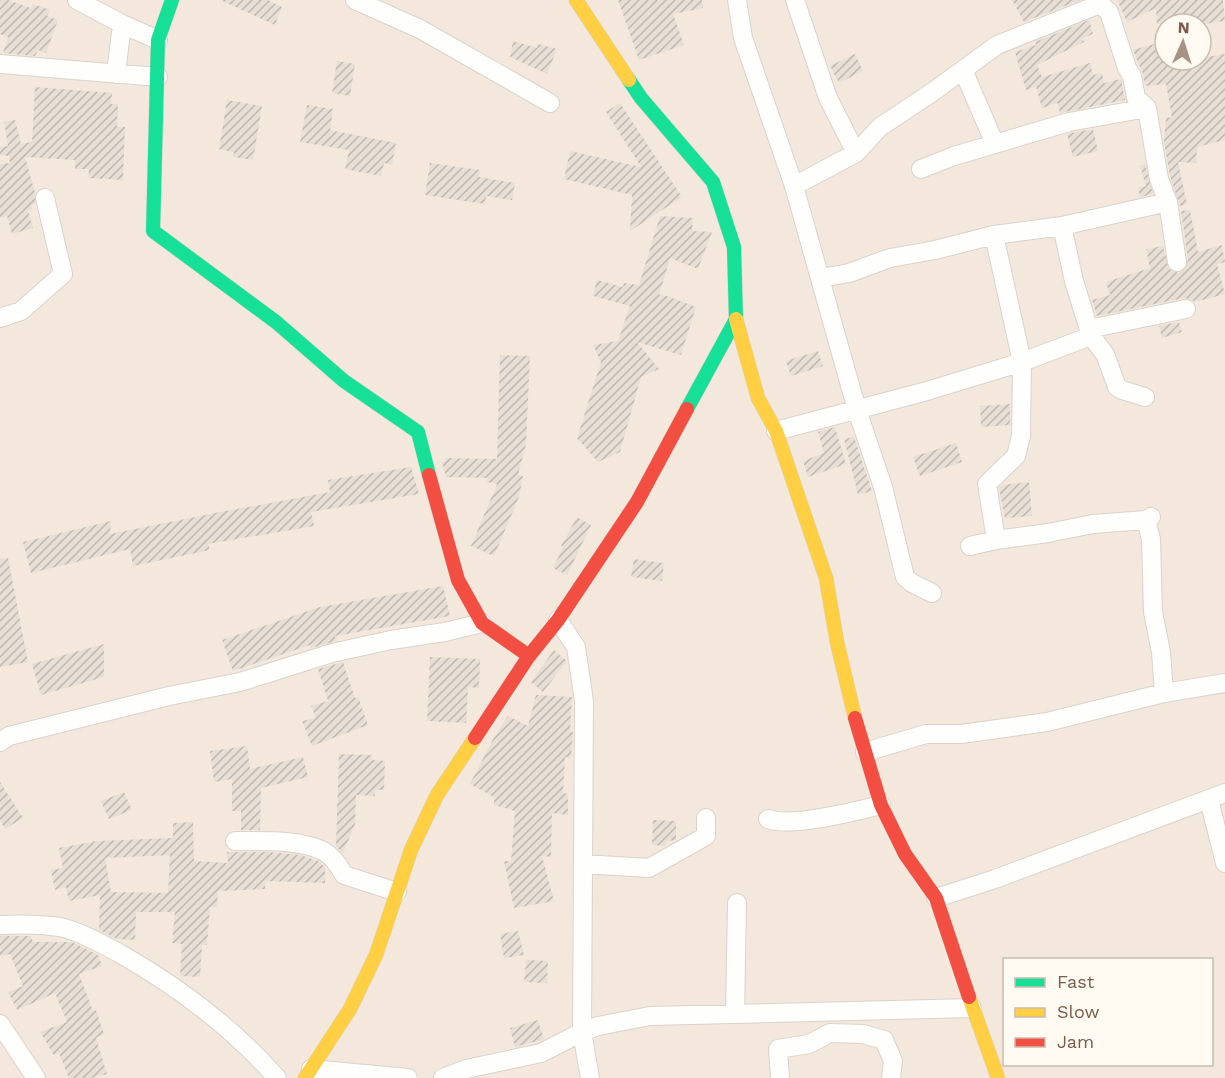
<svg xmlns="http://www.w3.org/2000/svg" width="1225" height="1078" font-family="'Work Sans',sans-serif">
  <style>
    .residential { fill: #f3e8db; fill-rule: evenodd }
    .building { fill: url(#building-hatch); fill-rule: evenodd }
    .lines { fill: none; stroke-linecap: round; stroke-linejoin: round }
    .street-casing { stroke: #dad2cc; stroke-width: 20 }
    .fast-casing { stroke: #dad2ca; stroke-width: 15 }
    .slow-casing { stroke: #dad2ca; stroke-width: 15 }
    .jam-casing { stroke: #dad2ca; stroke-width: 15 }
    .street { stroke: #fefefc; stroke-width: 18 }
    .fast { stroke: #16e098; stroke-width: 14 }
    .slow { stroke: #ffcf43; stroke-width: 14 }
    .jam { stroke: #f24e42; stroke-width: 14 }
  </style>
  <defs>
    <pattern id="building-hatch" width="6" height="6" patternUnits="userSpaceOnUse" patternTransform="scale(1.5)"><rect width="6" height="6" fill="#e7ded5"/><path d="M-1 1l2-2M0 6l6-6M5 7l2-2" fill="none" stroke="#c0b7af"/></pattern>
  </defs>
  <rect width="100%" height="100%" fill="#faf5ee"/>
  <path class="residential" d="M0,0H1225V1078H0ZM1165,24H1201V60H1165ZM1004,960H1212V1064H1004Z"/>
  <path class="building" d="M0,0H8L31,8L33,4L50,10L47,16L58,20L46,53L38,50L35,56L3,53L8,37L0,34Z
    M220,0H268L282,7L275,25Z
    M618,0H702L703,8L673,14L684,45L639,60Z
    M1012,0H1080L1024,22Z
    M1117,0H1223L1225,21L1204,24H1157L1156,8L1127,22Z
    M1089,20L1093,34L1083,38L1084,42L1037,65L1042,77L1090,63L1093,75L1102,73L1104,83L1121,79L1125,100L1060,113L1058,103L1042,108L1036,87L1026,90L1015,52L1036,45L1035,42Z
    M513,41L537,48L538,44L557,49L547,74L510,57Z
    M1165,41V60H1201V58L1225,54V140L1197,147L1196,163L1178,162L1187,204L1180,206L1170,176L1164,142L1166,117L1172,118L1166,84L1145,86L1143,74L1133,50Z
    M855,54L863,71L839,83L830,66Z
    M337,61L355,64L350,96L332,93Z
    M35,87L112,93L111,104H118L117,127H125L123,180L88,178L89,169H75V160L25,157L35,193V204L31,205L32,209L28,210L33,228L12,234L7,216L0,218V164L10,163L9,156L0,155V147L8,146L4,122L15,120L21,144L32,142Z
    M227,100L262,106L253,160L233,157L234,152L219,149Z
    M620,103L682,197L630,231L632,195L564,179L570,151L641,167L606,112Z
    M307,105L333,109L330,130L396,143L392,165L384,163L381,176L345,169L349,150L300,142Z
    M1093,129L1098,151L1073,157L1067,134Z
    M430,163L480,170L479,177L515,183L512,200L486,196L485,204L425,195Z
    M1145,164L1153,194L1140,197L1138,188L1146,186L1140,166Z
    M1190,210L1198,252L1222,245L1225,262L1217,264L1225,294L1195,302L1190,299L1184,298L1097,316L1092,300L1110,295L1106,282L1150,268L1146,249L1163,246L1169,269L1178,273L1184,270L1188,260L1181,211Z
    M660,216L693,218L692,231L712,232L698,269L670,258L659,295L667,296L696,307L681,355L637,342L659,369L641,377L620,452L598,462L577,438L601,362L593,345L618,341L630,306L593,296L597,280L623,287L624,283L639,285Z
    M1179,322L1182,332L1162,338L1159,326Z
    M818,351L823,366L791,376L786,361Z
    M500,355L530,356L526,444L518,475L523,476L519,497L494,556L471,546L497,484L487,482L488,478L446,477L442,462L445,461V458L497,459Z
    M1010,404V425L981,427L980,406Z
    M835,427L846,464L808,477L803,461L824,453L818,432Z
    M854,437L872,491L858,495L844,439Z
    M956,443L962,462L920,476L913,457Z
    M411,467L419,494L311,512L314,526L208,544L210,550L133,566L130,549L31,573L23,542L111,521L110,534L215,513L330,492L328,480Z
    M1029,482L1032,516L1005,518L999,488L1002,485Z
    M577,517L591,525L567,575L553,568L563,547L561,546Z
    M8,558L28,662L0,667V559Z
    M634,559L664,563L662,581L631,577Z
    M443,586L450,616L335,636L336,641L311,648L310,645L233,671L222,640L320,607Z
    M104,644V677L41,695L32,664Z
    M554,650L567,661L543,692L531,682Z
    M430,657L480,659L479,688L468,687L466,723L427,721Z
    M343,662L355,698L358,697L368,725L312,746L302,721L316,718L311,706L328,701L318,669Z
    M536,695L572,697L570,731L573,732L571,758L565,757L563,793L568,794V815L552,813L551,857L542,856L554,901L514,908L504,861H511L515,811L494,805V797L470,784L493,739L508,716L528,726Z
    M247,746L250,769L303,757L308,777L261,788L260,830H241V811H232V779L214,782L210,751Z
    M339,754L372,755V760L385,761L384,790H375V796L356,795L355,824L343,853L336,846Z
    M0,782L23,818L5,829L0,820Z
    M124,792L132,810L109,819L101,801Z
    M653,820L676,821V840L667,841L665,846L652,845Z
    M193,822L194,861L228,863L227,852H267L301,855L318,861L325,867V883L265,881V889L218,891L217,907H210L207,945H202L200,977L180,976L182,944L172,943L175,912H136L135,940L117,939L99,930L100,895L69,901L66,887L55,890L51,870L63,868L59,848L97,841L173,838V823ZM170,855L168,893L111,892L105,858Z
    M518,931L524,955L504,958L500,934Z
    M0,936H31L33,942H72L98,955L102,966L79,974L93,1011L96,1010L104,1034L96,1038L107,1074L91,1078H69L59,1053L54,1055L40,1032L67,1022L55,993L17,1010L8,992L23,986L10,954L0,956Z
    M526,960L548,961L547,983L524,982Z
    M538,1020L544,1039L515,1047L510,1028Z"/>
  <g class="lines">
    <defs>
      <path id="street" d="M77,0L122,24L158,40
        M355,0L420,29L550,103
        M737,0L743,38L794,186L857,410L883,487L905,577L912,583L932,593
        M795,0L828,98L856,153
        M1100,4L1109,12L1127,68L1132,76L1136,98L1147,108
        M0,64L158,77
        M963,70L995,144
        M116,74L122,24
        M921,169L954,156L1069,122L1147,108L1159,179L1168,202L1177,262
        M794,186L856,153L880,127L934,91L997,45L1100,4L1099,0
        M1062,226L1074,281L1091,336L1105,354L1117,387L1122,390L1145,397
        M994,235L1022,362L1021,436L1016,456L987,484L996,540
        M821,278L849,273L890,258L935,250L994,235L1062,226L1168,202
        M0,318L21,311L63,274L45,198
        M1089,329L1186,309
        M776,431L927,391L1022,362L1091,336
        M1146,520L1151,539L1153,612L1161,652L1164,693
        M970,546L996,540L1048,533L1093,524L1146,520L1151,517
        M558,620L576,647L584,701L582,1032L590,1078
        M0,742L9,736L169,696L240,682L332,653L391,640L445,632L482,623
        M865,752L926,734H961L1047,722L1164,693L1225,683
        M1209,800L1225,863
        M768,819C791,828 856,811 881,805
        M235,841C259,841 301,839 323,851C333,856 339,866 344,875L397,892
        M583,864L649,868L706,836V818
        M936,898L995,879L1225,793
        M0,925C19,924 40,924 60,927C81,932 100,943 119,953C177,986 233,1028 277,1078
        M735,1013L737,903
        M0,1024L36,1078
        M311,1069L408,1078
        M443,1078L466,1069L541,1053L582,1032L598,1026L650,1016L972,1008
        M780,1078L778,1049L809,1044L830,1033L863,1034L884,1040L893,1061L891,1078"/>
      <path id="fast" d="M172,0L158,40L153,231L276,322L344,381L418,432L429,475
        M629,80L641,98L713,182L734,247L736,319L687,409"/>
      <path id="slow" d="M576,0L629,80
        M736,319L758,398L776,431L826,578L837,642L855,718
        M969,997L998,1078
        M305,1078L350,1009L376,955L411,850L437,795L475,738"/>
      <path id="jam" d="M429,475L458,580L482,623L529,656
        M855,718L881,805L905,854L936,898L969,997
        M475,738L529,656L558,620L637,502L687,409"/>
    </defs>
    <use href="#street" class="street-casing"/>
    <use href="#fast" class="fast-casing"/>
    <use href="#slow" class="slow-casing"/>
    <use href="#jam" class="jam-casing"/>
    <use href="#street" class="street"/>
    <use href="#fast" class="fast"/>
    <use href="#slow" class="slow"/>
    <use href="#jam" class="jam"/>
  </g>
  <rect x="1003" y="958" width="210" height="108" fill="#fffaf2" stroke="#cbbbae" stroke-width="1.5"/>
  <rect x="1015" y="978" width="30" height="9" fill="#16e098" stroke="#cbbbae" stroke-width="1.5"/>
  <text x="1057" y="988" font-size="18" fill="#7c5c49">Fast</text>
  <rect x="1015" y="1008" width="30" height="9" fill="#ffcf43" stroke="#cbbbae" stroke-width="1.5"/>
  <text x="1057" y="1018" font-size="18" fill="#7c5c49">Slow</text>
  <rect x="1015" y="1038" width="30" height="9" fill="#f24e42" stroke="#cbbbae" stroke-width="1.5"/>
  <text x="1057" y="1048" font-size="18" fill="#7c5c49">Jam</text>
  <g transform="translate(1183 42) rotate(3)"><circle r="28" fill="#fffaf2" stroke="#cbbbae" stroke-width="1.5"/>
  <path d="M0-4.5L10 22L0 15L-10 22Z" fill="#a89283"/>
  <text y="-9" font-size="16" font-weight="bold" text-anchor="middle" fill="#7c5c49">N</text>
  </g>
</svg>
